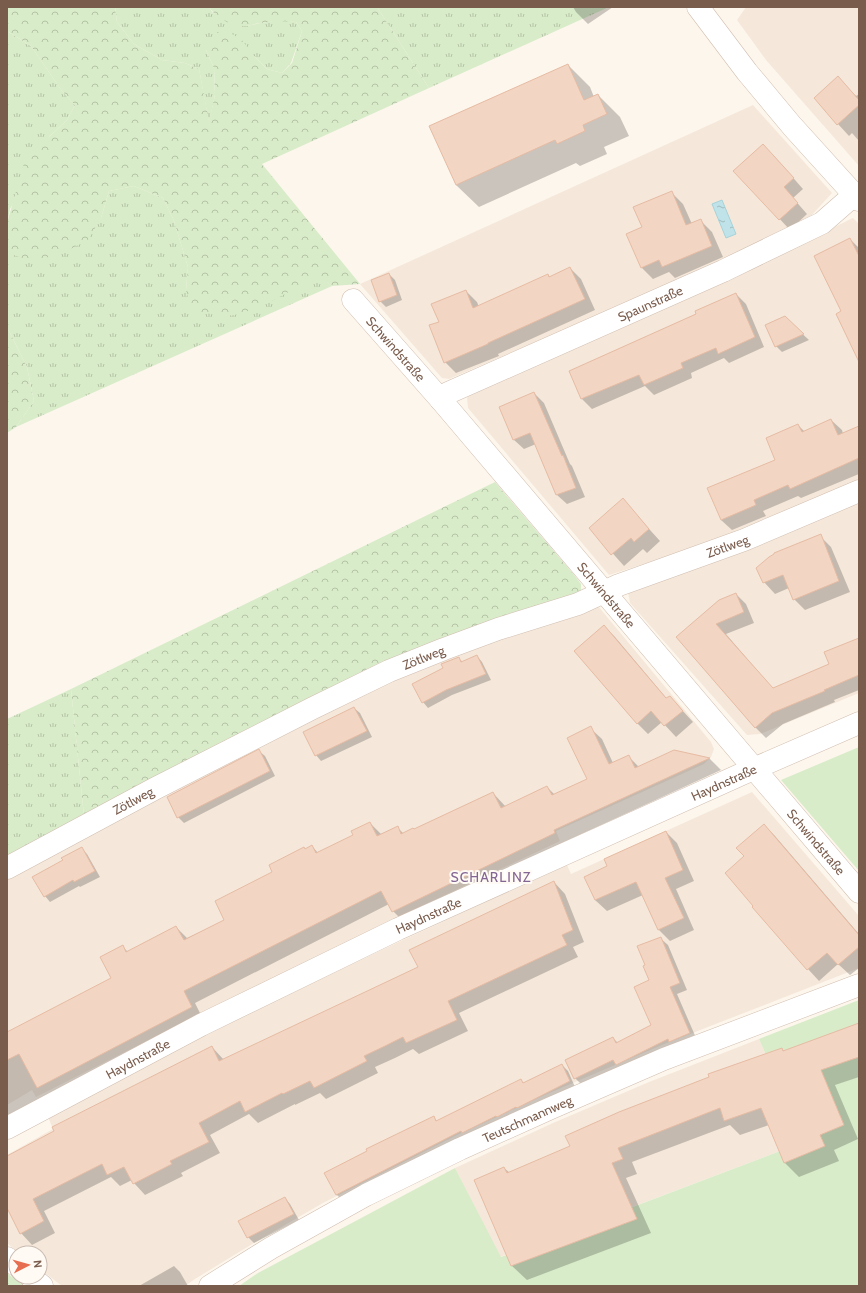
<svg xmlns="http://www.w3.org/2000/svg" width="866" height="1293" font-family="Cabin,sans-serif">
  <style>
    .residential { fill: #f5e8da }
    .grass { fill: url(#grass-tufts) }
    .forest { fill: url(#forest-crowns) }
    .park { fill: #d8ecc9 }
    .water { fill: url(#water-ripples); stroke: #a5d3da }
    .shadow { fill: #0003 }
    .building { fill: #f3d5c3; stroke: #e6bba3 }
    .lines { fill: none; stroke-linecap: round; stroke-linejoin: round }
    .minor-casing { stroke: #d1beb0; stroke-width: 23 }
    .minor { stroke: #fff; stroke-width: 22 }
    .labels { text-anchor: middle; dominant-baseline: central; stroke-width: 4; stroke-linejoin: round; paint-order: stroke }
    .street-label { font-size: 13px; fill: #7a5c4d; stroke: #fffaf3 }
    .neighbourhood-label { font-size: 14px; letter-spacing: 1px; fill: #846695; stroke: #fffaf3 }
  </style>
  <defs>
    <pattern id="grass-tufts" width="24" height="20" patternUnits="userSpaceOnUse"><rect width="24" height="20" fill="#d8ecc9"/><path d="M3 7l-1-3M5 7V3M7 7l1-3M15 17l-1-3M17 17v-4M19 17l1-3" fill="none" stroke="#b4c2a5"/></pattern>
    <pattern id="forest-crowns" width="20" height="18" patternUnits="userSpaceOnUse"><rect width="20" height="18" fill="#d8ecc9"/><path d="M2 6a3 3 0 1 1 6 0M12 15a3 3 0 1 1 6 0" fill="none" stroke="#b4c2a5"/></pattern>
    <pattern id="water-ripples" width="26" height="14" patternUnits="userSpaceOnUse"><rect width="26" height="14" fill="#bfe3e8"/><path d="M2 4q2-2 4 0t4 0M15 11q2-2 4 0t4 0" fill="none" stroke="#a0bbbe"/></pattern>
  </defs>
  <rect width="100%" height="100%" fill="#fdf6ec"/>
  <path class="residential" d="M746,7H859V166L766,60L737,20Z
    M753,105L832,193L811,216L728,260L449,379L442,378L360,284Z
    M853,218L859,224V481L691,549L609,575L468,408L467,398L472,391L743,272Z
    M859,498V693L760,734L747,735L630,603L628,592Z
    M598,606L711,742L714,749L711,757L704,764L556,831L560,841L394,919L198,1015L36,1097L32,1090L7,1105V876L317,712L469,648Z
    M752,792L859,916V968L662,1045L547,1094L455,1136L323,1203L264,1237L195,1279L185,1286H62L40,1269V1253H19L7,1243V1155L53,1129L48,1117L207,1033L403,940L567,865L571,874Z
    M759,1039L804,1142L500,1257L455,1168L553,1123L649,1082Z"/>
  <path class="grass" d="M115,7H209L213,13L247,26L260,23L281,20L296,22L302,31L291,63L282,73L267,69L254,56L206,50L214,68L215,95L209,123L199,69L185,63L162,60L134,44L117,22Z
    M377,7H609L429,88Z
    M7,31L31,46L62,91L75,105L67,120L50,136L10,209L7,223Z
    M134,186L163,198L174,221L188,267L186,290L259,306L318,275L332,286L16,427L34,401L27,367L7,327V251L8,253L101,218L109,191Z
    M71,689L84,816L7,860V719Z"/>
  <path class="forest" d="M7,7H115L117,22L134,44L162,60L185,63L199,69L209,121L215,95L214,68L206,50L217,32L230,33L241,39L254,56L267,69L282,73L292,63L302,31L296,22C284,21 273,21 261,23C256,23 251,26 246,26C232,27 216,18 209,7H377L429,88L262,164L360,284L332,286L318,276C292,289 263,309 234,315C220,317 204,313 191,309L186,290L188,267L174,221L163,198L134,186L109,191L101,218L88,240L57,256L28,260L8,253L7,223L25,160L67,120L75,105L62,91L31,46L7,31Z
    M7,327L27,367L34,401L16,427L7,433Z
    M495,482L575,576L581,584V593L84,816L71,689Z
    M7,1273L24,1286H7Z"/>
  <path class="park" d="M859,747V871L781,780Z
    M859,1000V1286H239L258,1273L455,1168L501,1257L804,1142L759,1039Z"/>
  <path class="water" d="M722,200L736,234L726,238L712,204Z"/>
  <path class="shadow" d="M573,7H613L588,24L576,12Z
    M568,65L590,87L594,97L598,95L620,117L629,136L604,147L607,154L580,166L576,163L479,207L456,185Z
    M838,78L856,96L859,94V141L852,133L849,136L838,124Z
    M773,155L803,189L793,198L807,214L790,230L735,171Z
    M671,192L683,204L692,224L700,220L712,232L723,257L675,278L669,272L653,279L642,268L643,228Z
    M850,239L859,248V349L842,312Z
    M570,268L581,279L595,310L498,354L499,356L456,373L445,362L440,322L466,291L477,302L479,307L548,275L550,277Z
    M389,274L395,280L402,300L386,307L380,301Z
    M736,294L746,304L764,347L729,363L724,358L691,373L692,378L654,395L645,386L592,409L582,399L570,371L697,314Z
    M784,317L809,340L782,352L776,346Z
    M534,393L544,403L570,464L572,466L585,497L567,504L557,495L536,444L524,449L514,440L500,408Z
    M831,420L842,430L843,434L859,427V474L801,498L798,496L763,511L766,516L732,530L721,520L776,460L798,425L805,432Z
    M623,500L660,541L647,553L643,549L624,566L590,528Z
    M820,536L831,547L850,592L805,610L794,599L789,588L775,594L764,582Z
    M736,594L746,604L754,623L726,634L773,689L830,664L859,639V690L834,700L835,702L783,724L766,738L756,728L677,637Z
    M604,626L615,637L667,699L670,697L693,722L676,737L662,722L648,734L637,723Z
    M477,656L482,662L491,680L452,695L428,708L423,702L444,669L458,658L463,662Z
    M354,708L360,713L372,737L321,761L316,755Z
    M590,728L602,739L613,763L628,756L639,767L674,751L710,759L721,770L564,842L565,844L404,922L393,911L389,904L195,1003L203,1019L7,1123V1033L112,978L122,946L128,952L176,927L187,938L226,920L274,873L305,850L312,846L318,853L355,836L370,823L381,834L397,827L404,834L493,793L506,807L547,787L555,795L588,780Z
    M259,751L265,756L275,776L184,823L178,817Z
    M764,825L775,836L859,934V968L850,975L838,964L819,981L808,969L745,857Z
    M666,832L677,843L694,881L676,889L694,930L670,941L658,929L643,895L607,911L595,900L609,867Z
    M81,848L87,854L100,877L80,887L79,886L50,902L45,896L64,860Z
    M554,882L565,894L584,942L573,947L578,957L459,1013L468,1031L419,1054L413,1049L395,1058L375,1067L378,1073L326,1099L320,1093L295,1105V1104L258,1123L249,1114L210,1135L220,1153L181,1173L183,1176L145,1195L134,1183L132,1180L120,1186L111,1177L44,1211L55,1233L32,1245L21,1233L8,1209H7V1157L212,1047L224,1060L419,968Z
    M660,938L668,945L687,990L677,994L697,1040L582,1085L575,1078L613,1038L618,1043L652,1025L651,980Z
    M859,1024V1077L835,1085L858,1139L834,1150L839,1161L799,1177L784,1162L769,1125L740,1135L730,1125L632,1162L637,1174L626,1178L651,1233L527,1280L512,1266L476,1180L504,1168L510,1173L571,1147L782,1049L785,1052Z
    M562,1065L568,1071L575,1087L342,1200L336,1194L368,1151L433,1117L438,1122L521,1081L524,1083Z
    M285,1198L290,1204L299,1220L254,1243L248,1237Z
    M174,1266L180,1272L188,1286H139Z"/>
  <path class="building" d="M568,64L584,100L598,94L607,114L583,125L585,131L557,144L555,140L456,185L429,126Z
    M838,76L859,100V105L837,125L814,98Z
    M763,144L794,178L784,187L798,203L779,220L733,171Z
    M672,191L686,225L701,219L712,246L662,267L659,260L641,268L626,234L642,227L633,207Z
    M850,238L859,256V362L836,314L841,311L814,256Z
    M570,267L585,299L488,343V344L444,363L429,325L439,322L431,304L466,290L473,308L548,274L549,277Z
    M389,273L397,295L379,302L371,280Z
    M736,293L755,337L718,354L716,348L681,363L683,368L644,385L639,375L581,399L569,371L696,314L695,311Z
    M785,316L804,334L775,347L765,325Z
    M534,392L562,456L563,455L576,488L556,495L530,433L513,440L499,407Z
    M831,419L838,435L859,426V458L790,489L788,485L754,500L756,505L721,520L707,488L775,460L766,438L798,424L802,432Z
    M623,498L649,529L634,542L631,538L611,555L589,528Z
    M821,534L839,581L793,600L783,575L763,583L756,568L769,557L774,554V553Z
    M736,593L744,612L716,624L773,688L829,664L824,652L859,638V675L824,690L825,691L772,713L755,728L676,637L719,600Z
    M604,625L666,698L670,696L683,711L664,726L651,711L637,724L574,651Z
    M477,655L486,674L446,690L422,703L412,684L443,668L441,664L459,657L461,662Z
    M354,707L367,731L315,756L303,732Z
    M591,726L609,764L629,755L635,768L674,750L710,758L554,830L555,833L392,912L381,891L184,991L192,1007L37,1088L19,1054L7,1060V1032L111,978L100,957L123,945L126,952L176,926L184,940L224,920L215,901L272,872L269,865L304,847L305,849L312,845L316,853L353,835L351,831L370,822L377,836L398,826L401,834L413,828L414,829L493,792L501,808L547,786L552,795L587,779L567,738Z
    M259,749L270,771L177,818L167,797Z
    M764,824L859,935V947L838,965L827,953L807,970L752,907L753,906L725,873L744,856L736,848Z
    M666,831L683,870L665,878L684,918L658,930L636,882L595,900L584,877L607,866L604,859Z
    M82,847L95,871L74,882L73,880L44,897L32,877L63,860L61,858Z
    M554,881L573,930L562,935L567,945L448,1001L457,1020L406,1043L403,1037L383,1047L364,1056L367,1061L314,1088L310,1081L283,1094L282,1093L245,1112L240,1101L199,1123L209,1142L170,1161L172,1164L133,1184L124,1167L107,1175L102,1164L33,1199L44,1221L20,1234L7,1208V1156L54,1131L52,1127L212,1046L219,1061L418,967L409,950Z
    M661,937L680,983L670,987L690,1033L669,1042L668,1039L616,1065L613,1060L574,1079L565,1060L613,1037L616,1043L651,1025L634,987L649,980L643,966L645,965L637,946Z
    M859,1023V1057L821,1070L844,1125L820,1135L825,1146L784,1163L761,1108L724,1121L720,1108L618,1148L623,1159L612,1163L637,1219L511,1266L474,1180L504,1167L507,1173L570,1146L565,1136L619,1112L709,1077L708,1074L782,1048L783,1051Z
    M562,1064L570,1081L517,1108L516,1107L497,1117L496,1116L462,1133L461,1131L336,1195L324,1173L367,1151L366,1149L434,1116L436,1121L521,1079L523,1083Z
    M285,1197L294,1214L247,1238L238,1221Z"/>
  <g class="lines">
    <defs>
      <g id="minor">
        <path d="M698,7L747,72L792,126L859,200"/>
        <path id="s1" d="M353,300L441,400L859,892"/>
        <path id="s2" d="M441,400L448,393L723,271L822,223L854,195"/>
        <path id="s3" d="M7,868L156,788L313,708L389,671L444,649L498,629L578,604L619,585L744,540L859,491"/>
        <path id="s4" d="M7,1128L201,1025L398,929L742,774L859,723"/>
        <path d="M7,1258L16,1265"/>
        <path d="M31,1277L42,1286"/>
        <path id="s5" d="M210,1286L271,1248L366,1195L460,1149L551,1108L664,1059L859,985"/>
      </g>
    </defs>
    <use href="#minor" class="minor-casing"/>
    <use href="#minor" class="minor"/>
  </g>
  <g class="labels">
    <g class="street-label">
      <text stroke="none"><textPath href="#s2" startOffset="231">Spaunstraße</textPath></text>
      <text stroke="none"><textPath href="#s1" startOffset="65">Schwindstraße</textPath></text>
      <text stroke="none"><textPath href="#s3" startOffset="791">Zötlweg</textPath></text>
      <text stroke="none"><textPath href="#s1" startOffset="389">Schwindstraße</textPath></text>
      <text stroke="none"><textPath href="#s3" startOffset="467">Zötlweg</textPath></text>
      <text stroke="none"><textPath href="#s4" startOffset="796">Haydnstraße</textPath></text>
      <text stroke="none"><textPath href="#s3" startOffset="143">Zötlweg</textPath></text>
      <text stroke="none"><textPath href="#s1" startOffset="713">Schwindstraße</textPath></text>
      <text stroke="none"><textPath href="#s4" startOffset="472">Haydnstraße</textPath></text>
      <text stroke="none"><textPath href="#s4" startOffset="148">Haydnstraße</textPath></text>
      <text stroke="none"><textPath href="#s5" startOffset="359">Teutschmannweg</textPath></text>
    </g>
    <g class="neighbourhood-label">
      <text x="491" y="877">SCHARLINZ</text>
    </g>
  </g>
  <rect width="866" height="1293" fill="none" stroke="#7a5c4d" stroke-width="16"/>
  <g transform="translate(28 1265) rotate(84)"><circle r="19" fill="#fffaf3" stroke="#cabbb1"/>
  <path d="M0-3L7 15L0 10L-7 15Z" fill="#e76f51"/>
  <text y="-6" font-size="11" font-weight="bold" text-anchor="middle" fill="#7a5c4d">N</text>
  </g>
</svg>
